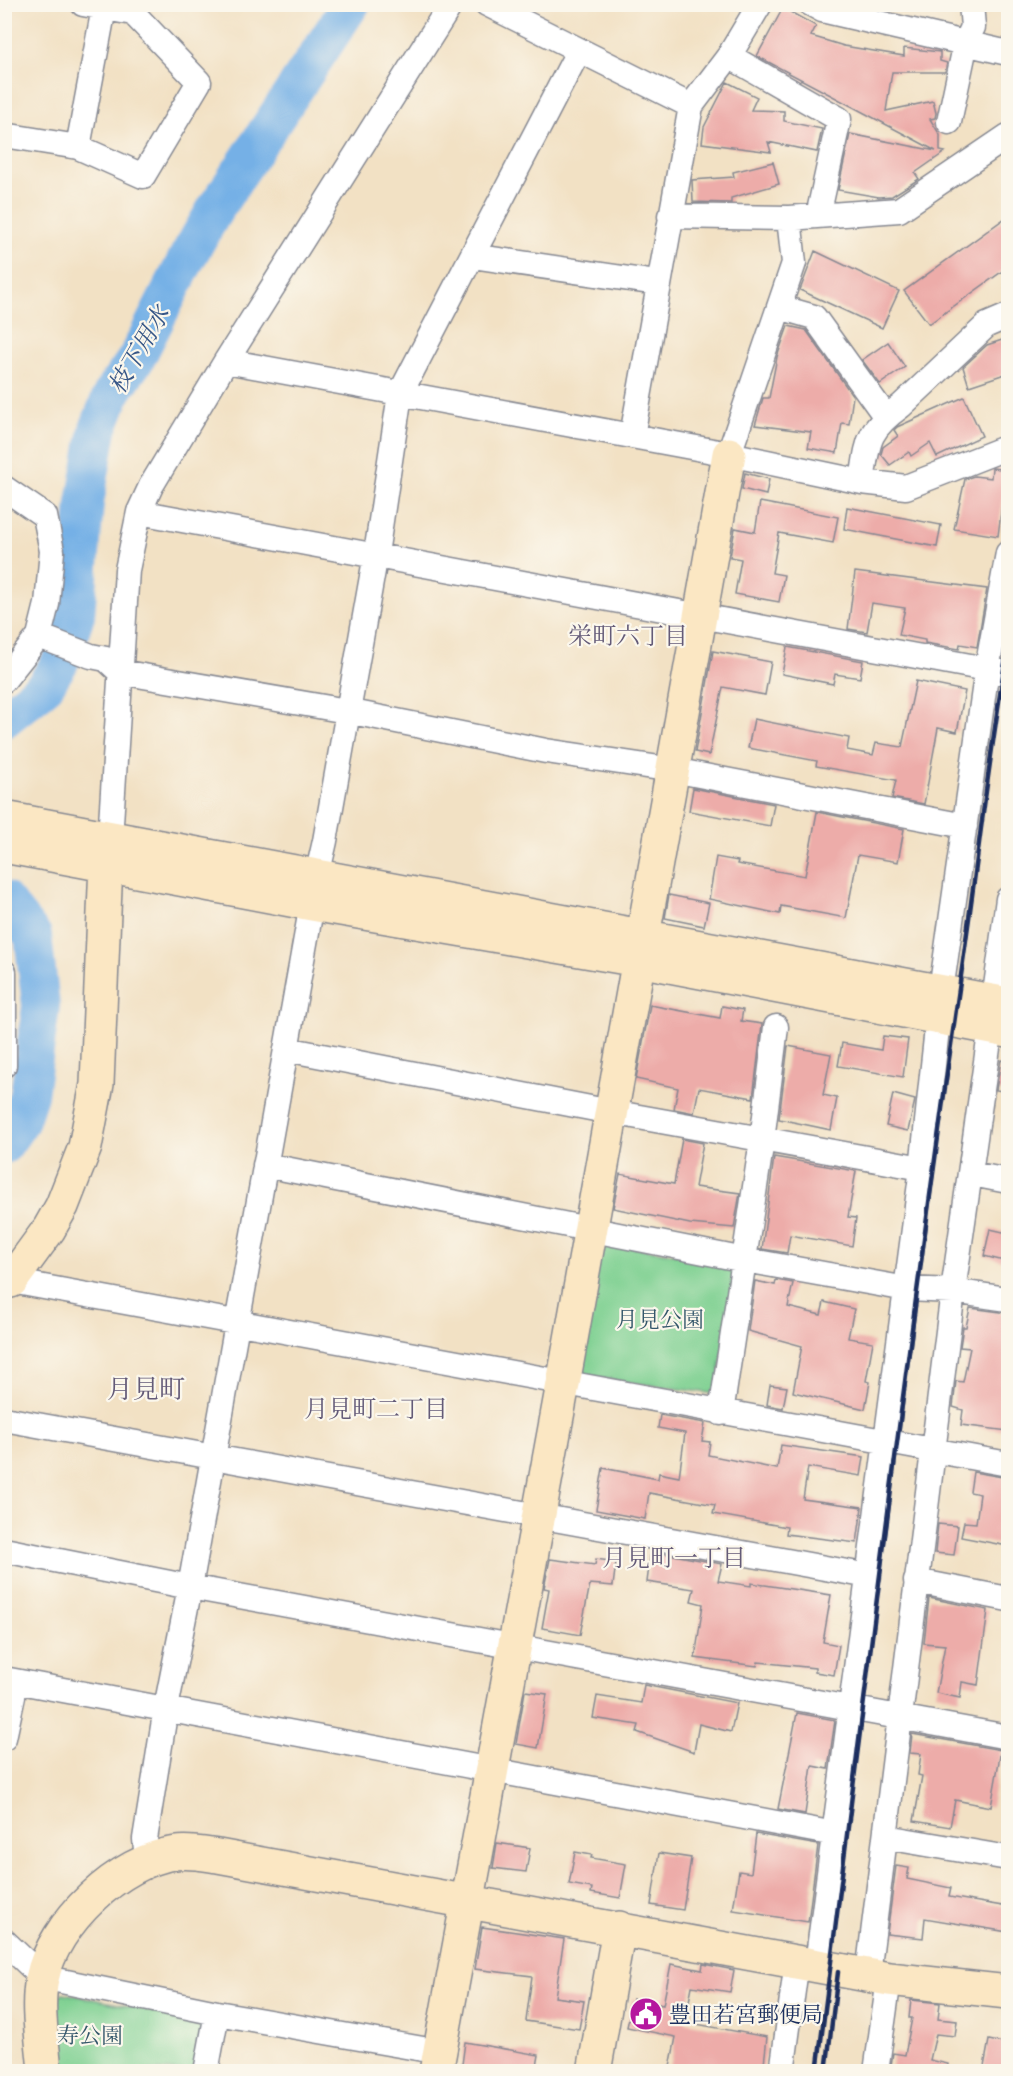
<svg xmlns="http://www.w3.org/2000/svg" width="1013" height="2076" font-family="'IM FELL Great Primer','Noto Serif JP',serif">
  <style>
    .green { fill: #7ed091; stroke: #4c8078; stroke-width: 1.5 }
    .lines { fill: none; stroke-linecap: round; stroke-linejoin: round }
    .river { stroke: #75b0e6; stroke-width: 38 }
    .building { fill: #edaca9 }
    .street-casing { stroke: #868891; stroke-width: 27 }
    .secondary-casing { stroke: #868891; stroke-width: 36 }
    .street { stroke: #fff; stroke-width: 24 }
    .secondary { stroke: #fbe7c3; stroke-width: 33 }
    .rail { stroke: #1b2f5e; stroke-width: 4.5 }
    .labels { text-anchor: middle; dominant-baseline: central; stroke-width: 4.5; stroke-linejoin: round; paint-order: stroke }
    .park-label { font-size: 22px; fill: #34576b; stroke: #fbf7ec }
    .poi-label { font-size: 22px; fill: #1b2f5e; stroke: #fbf7ec; text-anchor: start }
    .water-label { font-size: 24px; font-style: italic; fill: #365687; stroke: #fbf7ec }
    .neighbourhood-label { font-size: 24px; fill: #645b78; stroke: #fbf7ec }
    .quarter-label { font-size: 26px; fill: #645b78; stroke: #fbf7ec }
  </style>
  <rect width="100%" height="100%" fill="#fbf7ec"/>
  <filter id="ink" filterUnits="userSpaceOnUse"><feTurbulence type="fractalNoise" baseFrequency=".0167" numOctaves="2"/><feDisplacementMap in="SourceGraphic" scale="12" xChannelSelector="R" yChannelSelector="G"/><feConvolveMatrix kernelMatrix="1 2 1 2 8 2 1 2 1" color-interpolation-filters="sRGB"/></filter>
  <filter id="wash" filterUnits="userSpaceOnUse"><feTurbulence type="fractalNoise" baseFrequency=".008" numOctaves="4" result="noise"/><feDisplacementMap in="SourceGraphic" scale="24" xChannelSelector="R" yChannelSelector="G"/><feGaussianBlur stdDeviation="1.35" result="paint"/><feColorMatrix in="noise" values="0 0 0 0 0 0 0 0 0 0 0 0 0 0 0 0 0 1.4 0 .05"/><feComposite in="paint" operator="in"/></filter>
  <g filter="url(#wash)">
    <rect width="100%" height="100%" fill="#f2e1c4"/>
    <path class="green" d="M597,1242L737,1263L716,1394L583,1376L575,1367Z
      M63,1993L187,2018L203,2027L195,2071H56L51,2000Z"/>
    <g class="lines">
      <path class="river" d="M4,719L44,687L60,662L76,615L85,503L98,429L113,391L136,359L188,256L217,206L351,4
        M4,900L33,936L41,1006L29,1095L20,1122L4,1145"/>
    </g>
    <g id="blocks">
      <path class="building" d="M783,8L816,26L811,36L844,46L904,56V48L940,52V61L947,63L945,72H892L886,111L933,101L936,113L935,118L930,119L940,135V151L945,152L915,173L919,179L892,196L879,197L838,190L850,134L936,151L757,56Z
        M727,82L757,97L751,110L784,111V121L822,129L817,152L768,142L771,152L702,143L704,127Z
        M773,162L779,184L731,198V203L693,202L692,180L734,177L733,172Z
        M1008,216V267L929,324L904,291Z
        M815,251L899,291L882,328L800,290Z
        M788,326L806,330L853,396L849,424L842,423L837,453L808,448L811,432L755,425L763,398H769L777,357Z
        M1008,338V373L969,386L963,367L987,345Z
        M888,342L905,367L880,384L862,360Z
        M964,397L982,436L937,457L930,443L911,456L909,452L890,465L881,454L883,447L898,436L894,430L897,427Z
        M992,468L1008,470V490L1004,489L998,536L954,529L965,479L974,476L991,478Z
        M745,473L769,479L766,495L742,489Z
        M760,502L838,517L833,543L779,533L772,573L784,575L779,602L735,594L741,559L730,557L735,528L755,532Z
        M847,507L941,525L937,547L844,529Z
        M855,572L987,589L977,647L960,644L959,649L925,643V640L899,635L905,608L872,603L867,632L848,629Z
        M787,647L863,661L860,678L835,674L833,684L782,674Z
        M713,651L771,662L765,695L723,687L709,755L695,752Z
        M916,681L965,691L957,732L938,728L924,804L892,798L896,780L816,766L817,761L748,748L754,719L849,738L847,750L873,755L876,743L902,747Z
        M693,788L774,804L770,826L689,811Z
        M817,812L904,829L898,862L858,855L846,918L781,906L780,914L709,899L716,857L738,861L737,864L805,876Z
        M669,895L709,903L704,926L665,918Z
        M650,1005L720,1018L722,1006L743,1010L741,1021L762,1024L753,1098L699,1088L694,1113L674,1109L678,1088L636,1079Z
        M883,1036L908,1039L903,1077L838,1066L842,1043L881,1050Z
        M788,1046L831,1054L823,1095L837,1098L831,1130L779,1119Z
        M1001,1060L1008,1061V1092L996,1090Z
        M893,1094L915,1100L908,1131L886,1126Z
        M682,1139L703,1143L695,1187L740,1193L734,1228L690,1224L613,1208L620,1174L674,1184Z
        M774,1157L856,1171L848,1217L856,1218L852,1246L790,1235L787,1253L762,1249Z
        M990,1229L1008,1233V1262L984,1256Z
        M776,1280L793,1283L788,1307L821,1315L824,1302L854,1309L848,1338L873,1342L866,1381L870,1382L865,1409L793,1392L802,1346L748,1331L755,1281L775,1285Z
        M970,1308L1008,1313V1431L961,1425L963,1410L953,1407L956,1381L963,1382L970,1348L960,1347L963,1327H966Z
        M770,1385L787,1387L783,1408L767,1405Z
        M660,1415L705,1423L702,1441L710,1442L708,1455L777,1469L781,1445L864,1457L861,1476L808,1467L803,1499L862,1507L857,1543L786,1534L787,1527L713,1514L715,1505L649,1493L645,1519L596,1510L603,1468L658,1479L659,1473L679,1477L685,1433L658,1428Z
        M973,1472L1008,1478V1546L961,1537L964,1522L976,1523L980,1494L970,1492Z
        M938,1524L958,1526L954,1555L935,1553Z
        M651,1551L722,1564L718,1581L751,1586V1583L831,1595L823,1642L839,1645L834,1675L815,1672V1668L758,1662L757,1666L695,1658L703,1604L691,1601L694,1589L647,1582Z
        M550,1559L595,1565L596,1559L616,1562L613,1586L590,1584L580,1635L542,1628L549,1589L544,1588Z
        M929,1598L988,1610L978,1685L962,1682L960,1698L936,1693L945,1645L924,1643Z
        M644,1685L737,1703L731,1732L699,1724L694,1752L637,1732L639,1725L593,1718L597,1696L641,1703Z
        M525,1691L547,1694L538,1748L516,1744Z
        M797,1713L835,1720L828,1769L812,1766L805,1814L778,1809Z
        M912,1734L1001,1750L991,1807L955,1800L950,1827L914,1821L922,1776L918,1775L921,1754L910,1753Z
        M756,1834L818,1845L808,1922L733,1910L739,1871L751,1873Z
        M497,1843L530,1848L526,1872L493,1868Z
        M575,1852L592,1855L591,1858L626,1864L620,1898L591,1893L592,1888L569,1884Z
        M659,1853L691,1858L683,1910L651,1905Z
        M896,1866L909,1868L907,1879L951,1888L949,1897L1008,1907V1932L925,1918L923,1938L887,1934Z
        M482,1927L564,1939L555,1997L584,2001L579,2029L526,2021L532,1976L475,1969Z
        M671,1964L702,1970L703,1964L734,1970L730,1992L692,1986L685,2022L767,2037L763,2072H669L676,2037L627,2027L633,1999L663,2005Z
        M911,2000L940,2003L938,2019L957,2021L955,2036L936,2034L930,2060L948,2064L947,2072H890L893,2053L905,2055L912,2018H909Z
        M989,2040L1008,2044V2072H983Z
        M465,2042L539,2055L536,2072H461Z"/>
    </g>
  </g>
  <g filter="url(#ink)">
    <use href="#blocks" fill-opacity="0" stroke="#868891" stroke-width="1.5"/>
    <g class="lines">
      <defs>
        <path id="street" d="M487,4L691,106
          M811,4L822,10L1008,53
          M729,56L839,119L818,216
          M949,122L966,42L973,27L971,4
          M4,135L78,147L143,176L199,82L133,13L83,4
          M78,147L104,8
          M670,216L789,218L899,210L1008,136
          M472,256L657,283
          M779,307L814,317L886,417
          M226,361L729,454L862,482L906,487L1008,447
          M632,436L691,106L729,56L760,4
          M729,454L794,263L789,218
          M862,482C868,443 866,431 901,406L987,325L1008,316
          M4,488L45,516L52,551L47,604L39,636L91,656L106,659L120,672L347,711L546,751L673,770L965,826
          M139,512L1008,673
          M4,680L39,636
          M110,839L127,570L139,512L151,486L226,361L451,4
          M317,876L325,841L376,554L400,394L579,50
          M4,972V1065
          M941,991L987,669L1008,553
          M994,1001L1008,899
          M286,1049L611,1112L922,1168
          M265,1165L745,1260L907,1289L953,1291L1008,1299
          M972,1174L1008,1181
          M4,1287L11,1281L1008,1464
          M721,1413L762,1140L776,1027
          M4,1419L869,1576
          M4,1550L190,1587L1008,1737
          M916,1581L1008,1599
          M4,1679L835,1834
          M4,1738L16,1682
          M886,1837L1008,1858
          M147,1860L145,1839L166,1708L190,1587L312,904
          M4,1941L42,1977L217,2013L440,2052
          M817,1964L922,1168L938,1019
          M868,1974L953,1291L991,1027
          M206,2072L217,2013
          M782,2072L797,1961
          M876,2072L889,1979"/>
        <path id="secondary" d="M4,818L1008,1004
          M4,846L312,904L638,960L1008,1031
          M11,1281L49,1229L62,1206L85,1147L97,1084L106,863
          M45,2072C43,2042 36,2008 42,1979C53,1923 120,1860 176,1853C190,1851 204,1854 218,1856L889,1979L1008,1992
          M436,2072L563,1384L729,454
          M594,2072L619,1928"/>
      </defs>
      <use href="#street" class="street-casing"/>
      <use href="#secondary" class="secondary-casing"/>
      <use href="#street" class="street"/>
      <use href="#secondary" class="secondary"/>
      <path class="rail" d="M817,2072C863,1710 907,1349 959,989C976,875 988,760 1008,646
        M826,2072L838,1972"/>
    </g>
  </g>
  <defs>
    <symbol id="civic-disc" viewBox="-11 -11 22 22"><circle r="9.5" fill="#b5179e" stroke="#fbf7ec"/><path d="M-.6-6.5H3V-4.5H.6V-3L4-1V1h2V6H-6V1h2V-1L-.6-3ZM-1.2 2.5V6h2.4V2.5Z" fill="#fff"/></symbol>
  </defs>
  <g fill-rule="evenodd">
    <use href="#civic-disc" x="627" y="1995" width="38" height="38"/>
  </g>
  <g class="labels">
    <g class="park-label">
      <text x="660" y="1319">月見公園</text>
      <text x="90" y="2035">寿公園</text>
    </g>
    <g class="poi-label">
      <text x="669" y="2014">豊田若宮郵便局</text>
    </g>
    <g class="water-label">
      <text transform="translate(139 350) rotate(-60)">枝下用水</text>
    </g>
    <g class="neighbourhood-label">
      <text x="628" y="636">栄町六丁目</text>
      <text x="376" y="1409">月見町二丁目</text>
      <text x="674" y="1558">月見町一丁目</text>
    </g>
    <g class="quarter-label">
      <text x="146" y="1389">月見町</text>
    </g>
  </g>
  <rect width="1013" height="2076" fill="none" stroke="#fbf7ec" stroke-width="24"/>
</svg>
